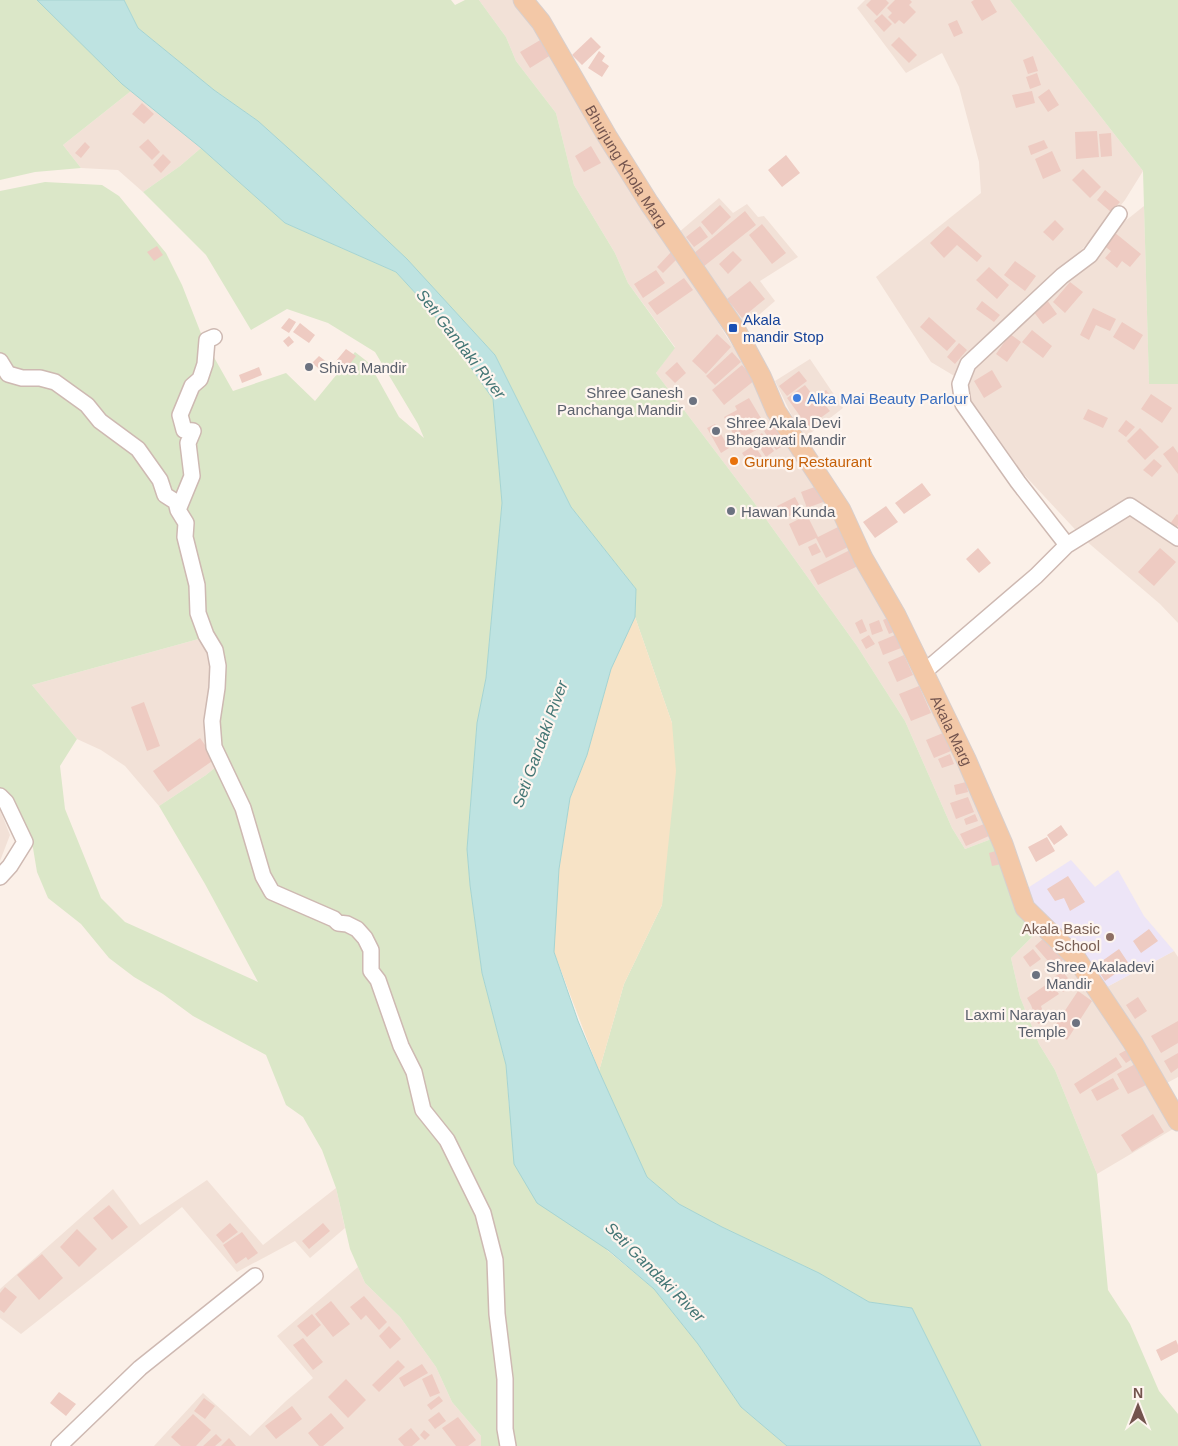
<svg xmlns="http://www.w3.org/2000/svg" width="1178" height="1446" font-family="Helvetica,sans-serif">
  <style>
    .residential { fill: #f2e1d7 }
    .education { fill: #ede5f7 }
    .green { fill: #dbe7c8; fill-rule: evenodd }
    .sand { fill: #f7e3c6 }
    .water { fill: #bee3e1; stroke: #a5d4d2 }
    .building { fill: #eecbc2 }
    .lines { fill: none; stroke-linecap: round; stroke-linejoin: round }
    .minor-casing { stroke: #ceb9b2; stroke-width: 18 }
    .major-casing { stroke: #d8cfcd; stroke-width: 21 }
    .minor { stroke: #fff; stroke-width: 15 }
    .major { stroke: #f3c8a7; stroke-width: 19 }
    .transit-dot { fill: #1a4fb4; stroke: #fef5ef; stroke-width: 2 }
    .worship-dot { fill: #6b7280; stroke: #fef5ef; stroke-width: 2 }
    .shop-dot { fill: #3f7fe0; stroke: #fef5ef; stroke-width: 2 }
    .food-dot { fill: #e8710a; stroke: #fef5ef; stroke-width: 2 }
    .education-dot { fill: #8d6e63; stroke: #fef5ef; stroke-width: 2 }
    .labels { text-anchor: middle; dominant-baseline: central; stroke-width: 4.5; stroke-linejoin: round; paint-order: stroke }
    .street-label { font-size: 15px; fill: #73544e; stroke: #fef5ef }
    .transit-label { font-size: 15px; fill: #164399; stroke: #fef5ef; text-anchor: start }
    .worship-label { font-size: 15px; fill: #5b616d; stroke: #fef5ef; text-anchor: start }
    .shop-label { font-size: 15px; fill: #366cbe; stroke: #fef5ef; text-anchor: start }
    .food-label { font-size: 15px; fill: #c56008; stroke: #fef5ef; text-anchor: start }
    .education-label { font-size: 15px; fill: #785e54; stroke: #fef5ef; text-anchor: end }
    .water-label { font-size: 16px; font-style: italic; fill: #437675; stroke: #fef5ef }
  </style>
  <rect width="100%" height="100%" fill="#fbf0e8"/>
  <path class="residential" d="M479,0H514L540,32L730,342L837,509L994,838L965,849L952,828L905,721L857,646L753,501L656,373L675,347L628,283L615,253L574,185L556,113L516,61L506,37Z
    M865,0H1010L1143,171L1125,200L1109,220L1073,259L1015,309L975,348L956,377L931,362L876,277L981,193L979,162L959,87L942,53L906,73L857,8Z
    M131,91L201,148L180,166L143,192L118,170L81,168L63,145Z
    M719,198L733,213L747,204L758,217L764,216L798,257L760,281L775,301L744,328L678,233Z
    M1144,206L1149,383L1178,384V623L1160,604L1085,540L1002,451L964,391L968,374L1109,234Z
    M810,359L843,408L803,439L775,381Z
    M213,634L227,758L206,775L159,806L125,766L101,750L77,739L32,685L195,640Z
    M0,810L10,835L0,861Z
    M1039,930L1076,968L1156,1091L1173,1129L1097,1174L1055,1070L1039,1044L1020,997L1011,958Z
    M1174,951L1178,957V1077L1165,1084L1105,988Z
    M207,1180L263,1245L336,1188L345,1228L310,1258L295,1241L237,1272L182,1207L21,1334L0,1318V1289L113,1189L140,1225Z
    M358,1267L365,1283L400,1317L436,1367L452,1402L481,1436V1446H154L203,1393L250,1436L286,1401L313,1378L277,1336Z"/>
  <path class="education" d="M1071,860L1095,887L1118,870L1144,916L1174,951L1105,988L1023,891Z"/>
  <path class="green" d="M0,0H37L131,91L63,145L81,168L35,172L0,180Z
    M124,0H451L455,5L465,0H479L506,37L516,61L556,113L574,185L615,253L628,283L675,348L656,373L753,501L857,646L905,721L952,828L965,849L994,838L1039,930L1011,958L1020,997L1039,1044L1055,1070L1097,1174L1108,1290L1130,1324L1159,1391L1178,1414V1446H981L912,1308L869,1302L819,1273L722,1227L679,1204L647,1177L599,1071L624,984L662,905L672,723L635,617L636,589L571,507L495,355L407,259L318,175L258,121L214,90L138,28Z
    M1010,0H1178V384H1149L1143,171Z
    M201,148L285,223L396,272L430,309L493,399L502,503L486,678L477,723L467,849L470,885L482,973L506,1065L509,1106L608,1251L654,1289L698,1344L741,1407L787,1446H481V1436L452,1402L436,1367L400,1317L365,1283L350,1249L336,1188L322,1150L303,1117L286,1105L266,1055L193,1016L163,994L134,977L109,958L81,924L48,898L37,872L33,848L27,830L14,799L0,788V191L45,182L102,185L119,196L166,253L182,285L202,336L233,391L286,373L315,401L355,352L369,363L399,417L424,438L418,424L375,352L328,323L287,309L251,330L206,255L143,192L180,166ZM213,634L221,703L219,737L227,758L206,775L159,806L205,884L258,982L125,922L101,898L65,809L60,766L77,739L32,685L195,640Z"/>
  <path class="sand" d="M635,617L672,723L676,771L662,905L624,984L599,1071L554,952V920L559,869L570,798L587,755L611,669Z"/>
  <path class="water" d="M37,0H124L138,28L214,90L258,121L318,175L407,259L495,355L571,507L636,589L635,617L611,669L587,755L570,798L559,869L554,952L578,1021L599,1071L647,1177L679,1204L722,1227L819,1273L869,1302L912,1308L981,1446H787L741,1407L698,1344L654,1289L608,1250L537,1203L514,1164L506,1065L482,973L470,885L467,849L477,723L486,678L502,503L493,399L430,309L396,272L285,223L201,148L122,84Z"/>
  <path class="building" d="M871,0H886L889,3L877,16L866,5Z
    M895,0H910L912,2L909,5L916,12L904,24L899,20L895,24L888,17L892,13L887,8Z
    M974,0H990L997,12L982,21L971,2Z
    M882,14L892,24L884,32L874,21Z
    M957,20L963,33L954,37L948,24Z
    M591,37L601,47L582,65L572,55Z
    M899,37L917,55L909,63L891,45Z
    M542,39L551,55L530,68L520,52Z
    M599,51L605,56L602,61L609,66L602,77L588,68Z
    M1033,56L1038,71L1028,74L1023,60Z
    M1037,73L1041,85L1030,89L1026,77Z
    M1049,89L1059,105L1048,112L1038,97Z
    M1032,91L1035,103L1016,108L1012,95Z
    M142,103L154,114L144,124L132,114Z
    M1097,131L1099,157L1076,159L1075,132Z
    M1111,133L1112,156L1101,157L1099,134Z
    M148,139L160,152L152,160L139,147Z
    M1044,140L1048,148L1031,155L1028,146Z
    M85,142L90,147L81,158L75,153Z
    M591,146L601,163L584,172L575,156Z
    M1052,151L1061,171L1043,179L1035,159Z
    M163,154L171,162L161,173L153,165Z
    M786,155L800,173L782,187L768,170Z
    M1083,169L1101,187L1090,198L1072,180Z
    M1105,190L1120,202L1111,212L1097,200Z
    M720,205L731,217L712,235L701,222Z
    M745,211L756,225L703,267L693,254Z
    M1055,220L1064,229L1053,241L1043,232Z
    M762,224L786,253L772,264L749,235Z
    M700,226L708,237L694,247L686,237Z
    M948,226L982,256L977,262L957,245L944,258L930,243Z
    M1114,232L1141,254L1130,267L1122,261L1117,268L1105,258L1111,251L1103,245Z
    M157,246L163,255L154,261L147,252Z
    M672,251L679,257L663,273L657,267Z
    M733,251L742,260L728,274L719,264Z
    M1015,261L1036,276L1025,291L1004,275Z
    M989,267L1009,285L997,299L976,280Z
    M656,270L665,283L643,298L634,284Z
    M684,278L693,290L657,315L648,303Z
    M750,281L765,299L742,318L727,299Z
    M1070,282L1083,292L1065,313L1053,302Z
    M1047,300L1057,314L1043,324L1033,311Z
    M982,301L1000,315L994,322L976,309Z
    M1093,308L1116,319L1110,331L1096,325L1089,340L1080,335Z
    M929,317L956,341L947,351L920,327Z
    M289,318L296,322L289,333L281,328Z
    M1122,322L1143,335L1134,350L1113,337Z
    M300,323L315,335L309,343L293,332Z
    M1032,330L1052,346L1043,358L1022,342Z
    M717,334L731,347L706,374L692,361Z
    M1010,334L1021,342L1007,362L996,354Z
    M289,336L294,342L288,347L283,341Z
    M959,343L967,350L955,364L947,357Z
    M346,349L356,356L346,369L336,361Z
    M732,352L741,362L715,385L706,376Z
    M319,356L328,363L322,371L312,363Z
    M677,362L686,373L675,383L665,373Z
    M742,365L755,380L724,405L712,390Z
    M259,367L262,375L242,383L239,375Z
    M992,370L1002,387L984,398L974,381Z
    M799,371L807,381L787,396L779,386Z
    M805,385L815,398L826,390L833,399L825,405L830,411L808,427L787,398Z
    M1151,394L1172,408L1162,423L1141,409Z
    M749,398L765,425L737,441L724,417L737,410L735,406Z
    M1088,409L1108,418L1103,428L1083,419Z
    M1126,420L1135,427L1126,437L1118,431Z
    M715,424L729,448L721,453L707,428Z
    M775,424L788,443L776,450L764,431Z
    M1140,428L1159,447L1145,460L1127,441Z
    M762,433L774,451L766,457L754,439Z
    M754,445L763,458L751,466L742,453Z
    M1173,446L1178,453V474L1163,454Z
    M1154,459L1162,466L1152,477L1143,470Z
    M922,483L931,495L904,514L895,503Z
    M820,485L826,501L807,508L801,492Z
    M795,497L802,510L783,519L777,506Z
    M886,506L898,522L875,538L863,522Z
    M1177,514L1178,515V525L1176,528L1170,524Z
    M807,515L818,537L842,525L852,545L826,558L816,538L799,546L789,524Z
    M816,543L821,552L812,556L808,547Z
    M978,548L991,563L979,573L966,559Z
    M1160,548L1176,562L1154,586L1138,572Z
    M850,550L858,566L818,585L810,570Z
    M890,617L896,631L889,634L883,620Z
    M862,619L867,631L860,634L855,623Z
    M879,620L883,631L872,635L869,624Z
    M869,635L875,644L866,649L861,640Z
    M895,635L901,648L883,655L878,642Z
    M904,655L913,675L897,682L888,662Z
    M919,686L931,713L911,721L899,694Z
    M144,702L160,746L147,751L131,707Z
    M943,733L951,751L934,758L926,740Z
    M200,738L215,759L168,792L153,771Z
    M950,754L954,764L942,768L938,759Z
    M966,782L968,792L956,795L954,785Z
    M968,797L974,812L956,819L950,803Z
    M975,814L978,821L966,825L964,819Z
    M984,824L989,836L966,846L960,834Z
    M1061,825L1068,835L1054,845L1047,835Z
    M1047,837L1055,851L1036,862L1028,847Z
    M999,850L1002,864L992,866L989,853Z
    M1068,876L1085,902L1070,911L1064,898L1055,901L1047,889Z
    M1149,929L1158,941L1141,953L1133,941Z
    M1045,937L1064,959L1054,968L1035,946Z
    M1033,949L1041,959L1030,967L1023,957Z
    M1119,949L1129,964L1105,981L1095,966Z
    M1062,971L1073,984L1063,992L1052,979Z
    M1050,982L1059,994L1041,1006L1046,1021L1038,1024L1031,1005L1027,998Z
    M1078,991L1092,1001L1067,1040L1052,1030Z
    M1138,997L1147,1011L1135,1019L1126,1005Z
    M1178,1021V1043L1161,1053L1151,1036Z
    M1128,1049L1134,1058L1126,1063L1119,1054Z
    M1178,1053V1068L1171,1073L1164,1061Z
    M1116,1057L1122,1067L1080,1094L1074,1084Z
    M1137,1063L1148,1084L1128,1094L1117,1074Z
    M1113,1078L1119,1089L1097,1101L1091,1090Z
    M1153,1114L1164,1132L1132,1152L1121,1135Z
    M109,1205L128,1227L112,1240L93,1218Z
    M230,1223L238,1232L223,1243L216,1235Z
    M323,1223L330,1231L309,1249L302,1241Z
    M77,1229L97,1249L79,1267L60,1247Z
    M242,1232L258,1253L248,1260L246,1257L236,1264L223,1245Z
    M42,1254L63,1278L39,1300L17,1275Z
    M5,1287L17,1297L4,1313L0,1310V1293Z
    M364,1296L387,1322L379,1330L366,1315L361,1320L350,1307Z
    M331,1301L350,1324L333,1337L315,1314Z
    M312,1314L321,1325L307,1337L297,1326Z
    M389,1326L401,1339L390,1349L379,1336Z
    M303,1338L323,1362L313,1370L293,1345Z
    M1176,1340L1178,1345V1352L1161,1361L1156,1350Z
    M398,1360L405,1367L379,1392L372,1385Z
    M422,1364L428,1373L404,1387L399,1378Z
    M432,1374L440,1393L430,1397L422,1379Z
    M346,1379L366,1400L348,1418L328,1397Z
    M59,1392L76,1404L66,1416L50,1403Z
    M439,1396L443,1401L431,1410L427,1405Z
    M204,1398L215,1406L205,1419L194,1411Z
    M292,1406L302,1419L276,1439L265,1426Z
    M439,1412L446,1421L435,1429L428,1420Z
    M331,1413L344,1428L323,1446H319L308,1433Z
    M193,1414L211,1430L196,1446H181L171,1437Z
    M458,1417L476,1440L468,1446H456L442,1428Z
    M411,1428L420,1439L412,1446H404L398,1439Z
    M424,1430L430,1435L425,1440L420,1435Z
    M216,1434L222,1440L215,1446H203Z
    M229,1438L236,1446H221Z"/>
  <g class="lines">
    <defs>
      <path id="minor" d="M0,361L8,374L22,378H40L55,382L87,405L100,421L138,449L160,480L165,495L176,502L178,510L186,523L185,537L197,585L198,613L206,635L215,650L218,666L217,688L212,721L214,747L243,808L263,876L272,892L334,919L338,923L347,924L357,929L365,938L371,950V971L378,980L401,1046L414,1072L423,1110L447,1140L483,1213L495,1260L497,1314L505,1379V1429L508,1446
        M178,510L192,476L188,443L193,431L184,430L180,415L192,386L200,379L205,364L207,340L214,337
        M1067,545L1018,482L963,404L960,384L968,364L1062,276L1090,255L1119,214
        M924,672L1036,576L1067,545L1130,506L1178,538
        M0,796L6,802L25,842L10,866L0,877
        M59,1446L140,1368L255,1276"/>
      <g id="major">
        <path id="s1" d="M523,0L541,22L607,136L649,203L736,330L761,376L776,411L841,510L863,558L896,615L966,759L1003,844L1025,908L1076,958L1133,1043L1178,1121"/>
      </g>
    </defs>
    <use href="#minor" class="minor-casing"/>
    <use href="#major" class="major-casing"/>
    <use href="#minor" class="minor"/>
    <use href="#major" class="major"/>
  </g>
  <rect class="transit-dot" x="728" y="323" width="10" height="10" rx="2.5"/>
  <g class="worship-dot">
    <circle cx="309" cy="367" r="5"/>
    <circle cx="693" cy="401" r="5"/>
    <circle cx="716" cy="431" r="5"/>
    <circle cx="731" cy="511" r="5"/>
    <circle cx="1036" cy="975" r="5"/>
    <circle cx="1076" cy="1023" r="5"/>
  </g>
  <circle class="shop-dot" cx="797" cy="398" r="5"/>
  <circle class="food-dot" cx="734" cy="461" r="5"/>
  <circle class="education-dot" cx="1110" cy="937" r="5"/>
  <g class="labels">
    <g class="street-label">
      <text stroke="none"><textPath href="#s1" startOffset="196">Bhurjung Khola Marg</textPath></text>
      <text stroke="none"><textPath href="#s1" startOffset="849">Akala Marg</textPath></text>
    </g>
    <g class="transit-label">
      <text x="743" y="319">Akala<tspan x="743" dy="17">mandir Stop</tspan></text>
    </g>
    <g class="worship-label">
      <text x="319" y="367">Shiva Mandir</text>
      <text x="683" y="392" text-anchor="end">Shree Ganesh<tspan x="683" dy="17">Panchanga Mandir</tspan></text>
      <text x="726" y="422">Shree Akala Devi<tspan x="726" dy="17">Bhagawati Mandir</tspan></text>
      <text x="741" y="511">Hawan Kunda</text>
      <text x="1046" y="966">Shree Akaladevi<tspan x="1046" dy="17">Mandir</tspan></text>
      <text x="1066" y="1014" text-anchor="end">Laxmi Narayan<tspan x="1066" dy="17">Temple</tspan></text>
    </g>
    <g class="shop-label">
      <text x="807" y="398">Alka Mai Beauty Parlour</text>
    </g>
    <g class="food-label">
      <text x="744" y="461">Gurung Restaurant</text>
    </g>
    <g class="education-label">
      <text x="1100" y="928">Akala Basic<tspan x="1100" dy="17">School</tspan></text>
    </g>
    <g class="water-label">
      <text transform="translate(461 344) rotate(52)">Seti Gandaki River</text>
      <text transform="translate(540 744) rotate(-70)">Seti Gandaki River</text>
      <text transform="translate(655 1272) rotate(45)">Seti Gandaki River</text>
    </g>
  </g>
  <g transform="translate(1138 1406)" stroke="#fef5ef" stroke-width="4" paint-order="stroke">
  <path d="M0-4L9 19L0 12L-9 19Z" fill="#73544e"/>
  <text y="-8" font-size="14" font-weight="bold" text-anchor="middle" fill="#73544e">N</text>
  </g>
</svg>
